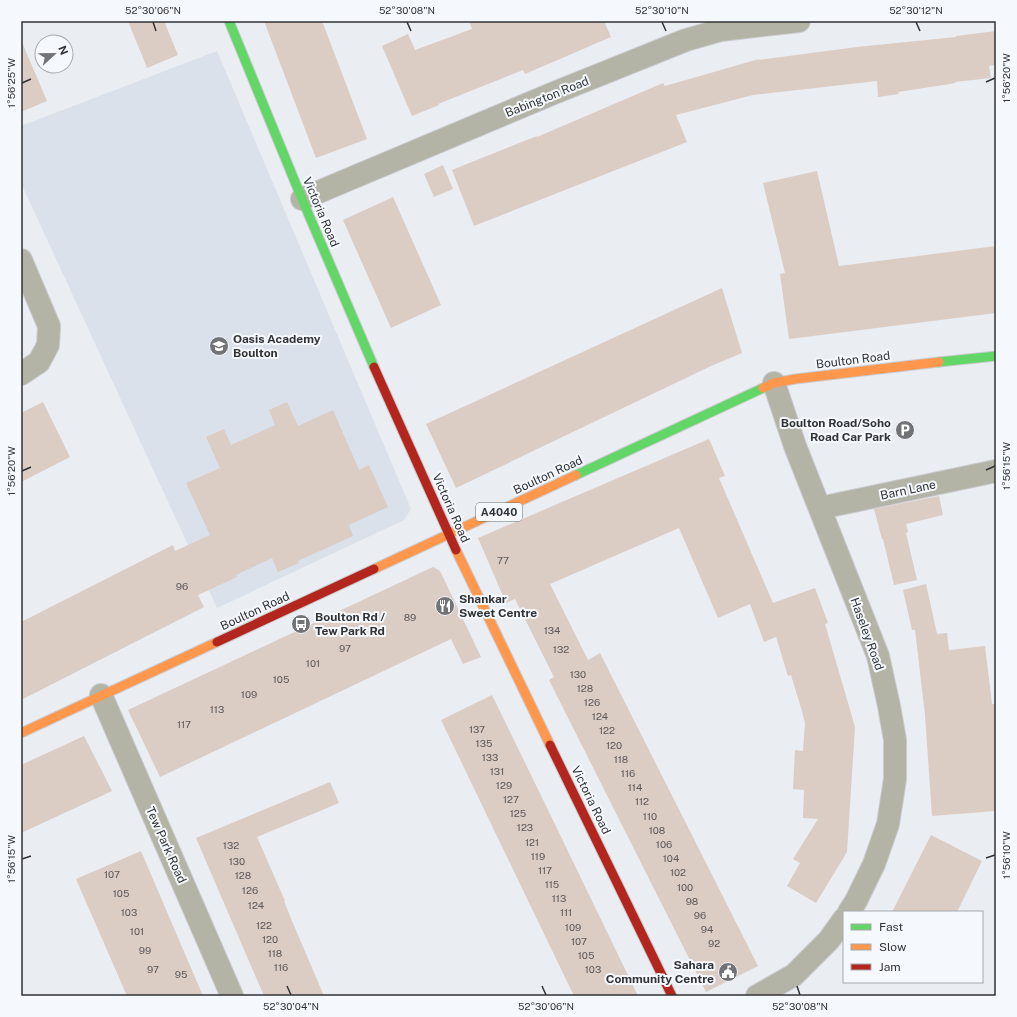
<svg xmlns="http://www.w3.org/2000/svg" width="1017" height="1017" font-family="'Public Sans',sans-serif">
  <style>
    .built { fill: #dae1eb }
    .building { fill: #dbccc4 }
    .lines { fill: none; stroke-linecap: round; stroke-linejoin: round }
    .street-casing { stroke: #c9cbcf; stroke-width: 24 }
    .fast-casing { stroke: #c9cbcf; stroke-width: 11 }
    .slow-casing { stroke: #c9cbcf; stroke-width: 11 }
    .jam-casing { stroke: #c9cbcf; stroke-width: 11 }
    .street { stroke: #b3b3a6; stroke-width: 22 }
    .fast { stroke: #63d668; stroke-width: 9 }
    .slow { stroke: #ff974d; stroke-width: 9 }
    .jam { stroke: #b3261e; stroke-width: 9 }
    .ticks { fill: none; stroke: #303235; stroke-width: 1.5 }
    .labels { text-anchor: middle; dominant-baseline: central; stroke-width: 4; stroke-linejoin: round; paint-order: stroke }
    .number-label { font-size: 10px; fill: #5b5859 }
    .shield { fill: #f5f9fe; stroke: #6b6e71; stroke-width: 1 }
    .shield-label { font-size: 11px; font-weight: bold; fill: #303235 }
    .street-label { font-size: 12px; fill: #303235; stroke: #f5f9fe }
    .poi-label { font-size: 12px; font-weight: bold; fill: #303235; stroke: #f5f9fe; text-anchor: start }
    .neatline { fill: none; stroke: #303235; stroke-width: 1.5 }
    .ticks-label { font-size: 10px; text-anchor: middle; fill: #303235 }
  </style>
  <rect width="100%" height="100%" fill="#eaedf2"/>
  <path class="built" d="M217,51L411,509L404,520L217,608L21,183V126Z"/>
  <path class="building" d="M128,21H164L178,55L147,68Z
    M264,21H322L367,139L316,158Z
    M469,21H604L611,37L525,74L523,70L438,104L439,105L412,116L382,46L408,34L415,50L472,29Z
    M996,31V65L989,66L991,78L955,82L956,83L898,92L899,94L878,97L877,81L753,95L676,115L687,142L474,226L452,170L537,136V137L663,83L665,86L759,59V60L857,47L956,37V36Z
    M21,40L47,101L21,112Z
    M443,165L453,189L434,197L424,174Z
    M817,171L839,266L996,246V313L789,339L780,274L785,273L763,183Z
    M393,197L441,305L391,328L343,220Z
    M722,288L742,353L711,366L456,488L426,424Z
    M43,402L70,457L21,482V413Z
    M287,402L298,426L333,410L359,470L369,465L388,507L349,525L353,536L298,561L299,563L278,572L272,558L236,575L237,577L198,595L204,607L21,700V622L173,545L175,551L210,535L186,483L220,468L206,437L224,429L231,445L275,425L269,410Z
    M709,439L725,476L719,478L773,603L815,588L828,623L825,624L855,727L847,852L816,903L787,886L800,863L793,859L818,819L803,818L804,790L793,789L795,750L803,751L805,723L802,711L791,675L788,676L776,637L764,642L750,604L718,618L679,528L550,584L588,660L600,653L758,966L706,992L549,680L554,677L515,599L506,603L478,538Z
    M939,496L943,515L906,524L908,532L906,533L917,580L894,585L883,539H882L874,509Z
    M433,567L440,571L481,657L463,664L451,639L160,777L128,710Z
    M926,584L937,634L947,633L949,650L985,646L992,704H996V811L932,816L925,715L915,630H912L903,590Z
    M492,695L533,779L638,996H574L441,720Z
    M84,736L112,791L21,833V765Z
    M330,782L339,803L257,837L285,901H284L292,921L324,996H264L196,838Z
    M931,835L982,861L957,912H892Z
    M141,851L173,926L203,996H127L117,973L76,879Z"/>
  <g class="lines">
    <defs>
      <path id="street" d="M302,199L554,93L686,40L721,30L799,21
        M21,260L49,326L48,345L39,362L21,374
        M774,383L795,446L878,656L889,706L895,740V779L888,824L874,864L856,901L849,912
        M820,508L996,471
        M101,695L232,996
        M757,996L794,975L829,940L844,919"/>
      <path id="fast" d="M229,21L302,199L374,367
        M939,362L996,356
        M576,475L763,388"/>
      <path id="slow" d="M763,388L774,383L795,379L939,362
        M456,550L550,745
        M374,569L576,475
        M21,733L217,642"/>
      <path id="jam" d="M374,367L456,550
        M217,642L374,569
        M550,745L672,996"/>
    </defs>
    <use href="#street" class="street-casing"/>
    <use href="#fast" class="fast-casing"/>
    <use href="#slow" class="slow-casing"/>
    <use href="#jam" class="jam-casing"/>
    <use href="#street" class="street"/>
    <use href="#fast" class="fast"/>
    <use href="#slow" class="slow"/>
    <use href="#jam" class="jam"/>
  </g>
  <path class="ticks" d="M153,22L156,31M407,22L411,31M662,22L666,31M916,22L920,31M986,82L995,78M22,83L31,79M986,470L995,466M22,471L31,467M986,858L995,855M22,859L31,856M287,986L291,995M542,986L546,995M797,986L800,995"/>
  <defs>
    <symbol id="school-disc" viewBox="-11 -11 22 22"><circle r="9.5" fill="#717377" stroke="#f5f9fe"/><path d="M0-5L7-2L0 1L-7-2ZM-4 1L0 2.5L4 1V4Q0 6-4 4Z" fill="#fff"/></symbol>
    <symbol id="parking-disc" viewBox="-11 -11 22 22"><circle r="9.5" fill="#717377" stroke="#f5f9fe"/><path d="M-3.5-5.5H1a3.5 3.5 0 0 1 0 7H-1V5.5H-3.5ZM-1-3.4V-.6H.8a1.4 1.4 0 0 0 0-2.8Z" fill="#fff"/></symbol>
    <symbol id="restaurant-disc" viewBox="-11 -11 22 22"><circle r="9.5" fill="#717377" stroke="#f5f9fe"/><path d="M-5-6h1v4h1v-4h1v4h1v-4h1v5L-1.5 .5V6h-2V.5L-5-1ZM5-6V6H3V1.5H1.5Q1.5-4 5-6Z" fill="#fff"/></symbol>
    <symbol id="bus-disc" viewBox="-11 -11 22 22"><circle r="9.5" fill="#717377" stroke="#f5f9fe"/><path d="M-5-6H5V4H4V6H2V4H-2V6H-4V4H-5ZM-3.5-4V0h7V-4ZM-3.5 1.2v1.5H-2V1.2ZM2 1.2v1.5H3.5V1.2Z" fill="#fff"/></symbol>
    <symbol id="civic-disc" viewBox="-11 -11 22 22"><circle r="9.5" fill="#717377" stroke="#f5f9fe"/><path d="M-.6-6.5H3V-4.5H.6V-3L4-1V1h2V6H-6V1h2V-1L-.6-3ZM-1.2 2.5V6h2.4V2.5Z" fill="#fff"/></symbol>
  </defs>
  <g fill-rule="evenodd">
    <use href="#school-disc" x="208" y="335" width="22" height="22"/>
    <use href="#parking-disc" x="894" y="419" width="22" height="22"/>
    <use href="#restaurant-disc" x="434" y="595" width="22" height="22"/>
    <use href="#bus-disc" x="290" y="613" width="22" height="22"/>
    <use href="#civic-disc" x="717" y="961" width="22" height="22"/>
  </g>
  <g class="labels">
    <g class="number-label">
      <text x="503" y="560">77</text>
      <text x="182" y="586">96</text>
      <text x="410" y="617">89</text>
      <text x="552" y="630">134</text>
      <text x="345" y="648">97</text>
      <text x="561" y="649">132</text>
      <text x="313" y="663">101</text>
      <text x="578" y="674">130</text>
      <text x="281" y="679">105</text>
      <text x="585" y="688">128</text>
      <text x="249" y="694">109</text>
      <text x="592" y="702">126</text>
      <text x="217" y="709">113</text>
      <text x="600" y="716">124</text>
      <text x="184" y="724">117</text>
      <text x="477" y="729">137</text>
      <text x="607" y="730">122</text>
      <text x="484" y="743">135</text>
      <text x="614" y="745">120</text>
      <text x="490" y="757">133</text>
      <text x="621" y="759">118</text>
      <text x="497" y="771">131</text>
      <text x="628" y="773">116</text>
      <text x="504" y="785">129</text>
      <text x="635" y="787">114</text>
      <text x="511" y="799">127</text>
      <text x="642" y="801">112</text>
      <text x="518" y="813">125</text>
      <text x="650" y="816">110</text>
      <text x="525" y="827">123</text>
      <text x="657" y="830">108</text>
      <text x="532" y="842">121</text>
      <text x="664" y="844">106</text>
      <text x="231" y="845">132</text>
      <text x="538" y="856">119</text>
      <text x="671" y="858">104</text>
      <text x="237" y="861">130</text>
      <text x="545" y="870">117</text>
      <text x="678" y="872">102</text>
      <text x="112" y="874">107</text>
      <text x="243" y="875">128</text>
      <text x="552" y="884">115</text>
      <text x="685" y="887">100</text>
      <text x="250" y="890">126</text>
      <text x="121" y="893">105</text>
      <text x="559" y="898">113</text>
      <text x="692" y="901">98</text>
      <text x="256" y="905">124</text>
      <text x="129" y="912">103</text>
      <text x="566" y="912">111</text>
      <text x="700" y="915">96</text>
      <text x="264" y="925">122</text>
      <text x="573" y="927">109</text>
      <text x="707" y="929">94</text>
      <text x="137" y="931">101</text>
      <text x="270" y="939">120</text>
      <text x="579" y="941">107</text>
      <text x="714" y="943">92</text>
      <text x="145" y="950">99</text>
      <text x="275" y="953">118</text>
      <text x="586" y="955">105</text>
      <text x="281" y="967">116</text>
      <text x="153" y="969">97</text>
      <text x="593" y="969">103</text>
      <text x="181" y="974">95</text>
    </g>
    <rect class="shield" x="476" y="503" width="46" height="18" rx="3"/>
    <g class="shield-label">
      <text x="499" y="512">A4040</text>
    </g>
    <g class="street-label">
      <text transform="translate(547 97) rotate(-22)">Babington Road</text>
      <text transform="translate(321 212) rotate(67)">Victoria Road</text>
      <text transform="translate(853 360) rotate(-7)">Boulton Road</text>
      <text transform="translate(548 475) rotate(-25)">Boulton Road</text>
      <text transform="translate(908 490) rotate(-12)">Barn Lane</text>
      <text transform="translate(451 508) rotate(66)">Victoria Road</text>
      <text transform="translate(255 611) rotate(-25)">Boulton Road</text>
      <text transform="translate(867 634) rotate(70)">Haseley Road</text>
      <text transform="translate(591 800) rotate(64)">Victoria Road</text>
      <text transform="translate(166 845) rotate(66)">Tew Park Road</text>
    </g>
    <g class="poi-label">
      <text x="233" y="339">Oasis Academy<tspan x="233" dy="14">Boulton</tspan></text>
      <text x="891" y="423" text-anchor="end">Boulton Road/Soho<tspan x="891" dy="14">Road Car Park</tspan></text>
      <text x="459" y="599">Shankar<tspan x="459" dy="14">Sweet Centre</tspan></text>
      <text x="315" y="617">Boulton Rd /<tspan x="315" dy="14">Tew Park Rd</tspan></text>
      <text x="714" y="965" text-anchor="end">Sahara<tspan x="714" dy="14">Community Centre</tspan></text>
    </g>
  </g>
  <rect width="1017" height="1017" fill="none" stroke="#f5f9fe" stroke-width="44"/>
  <rect x="843" y="911" width="140" height="72" fill="#f5f9fe" stroke="#a6a9ae"/>
  <rect x="851" y="924" width="20" height="6" fill="#63d668" stroke="#a6a9ae"/>
  <text x="879" y="931" font-size="12" fill="#303235">Fast</text>
  <rect x="851" y="944" width="20" height="6" fill="#ff974d" stroke="#a6a9ae"/>
  <text x="879" y="951" font-size="12" fill="#303235">Slow</text>
  <rect x="851" y="964" width="20" height="6" fill="#b3261e" stroke="#a6a9ae"/>
  <text x="879" y="971" font-size="12" fill="#303235">Jam</text>
  <g transform="translate(54 54) rotate(68)"><circle r="19" fill="#f5f9fe" stroke="#a6a9ae"/>
  <path d="M0-3L7 15L0 10L-7 15Z" fill="#717377"/>
  <text y="-6" font-size="11" font-weight="bold" text-anchor="middle" fill="#303235">N</text>
  </g>
  <rect x="22" y="22" width="973" height="973" class="neatline"/>
  <g class="ticks-label">
    <text x="153" y="14">52°30'06"N</text>
    <text x="407" y="14">52°30'08"N</text>
    <text x="662" y="14">52°30'10"N</text>
    <text x="916" y="14">52°30'12"N</text>
    <text transform="translate(1006 78) rotate(-90)" y="4">1°56'20"W</text>
    <text transform="translate(11 83) rotate(-90)" y="4">1°56'25"W</text>
    <text transform="translate(1006 466) rotate(-90)" y="4">1°56'15"W</text>
    <text transform="translate(11 471) rotate(-90)" y="4">1°56'20"W</text>
    <text transform="translate(1006 855) rotate(-90)" y="4">1°56'10"W</text>
    <text transform="translate(11 859) rotate(-90)" y="4">1°56'15"W</text>
    <text x="291" y="1010">52°30'04"N</text>
    <text x="546" y="1010">52°30'06"N</text>
    <text x="800" y="1010">52°30'08"N</text>
  </g>
</svg>
